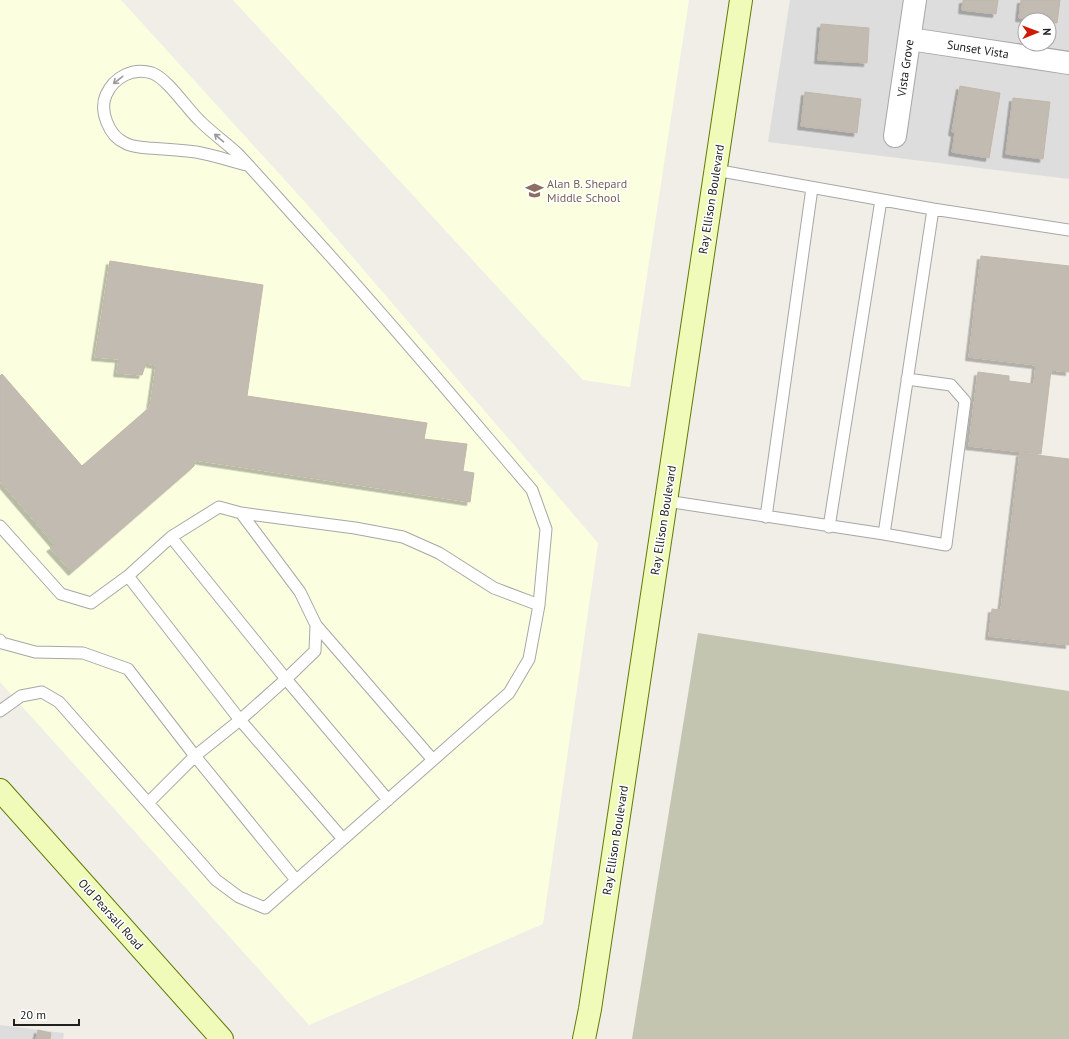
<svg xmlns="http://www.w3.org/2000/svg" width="1069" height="1039" font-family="'PT Sans',sans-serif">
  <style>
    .residential { fill: #dedddd; fill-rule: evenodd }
    .education { fill: #fbffe0 }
    .construction { fill: #c3c5b1 }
    .building { fill: #c1bbb2; stroke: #c2b7a8; filter: url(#shadow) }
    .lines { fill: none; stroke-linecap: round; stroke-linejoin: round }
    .service-casing { stroke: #a7a7a7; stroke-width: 13 }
    .minor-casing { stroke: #a7a7a7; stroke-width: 24 }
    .secondary-casing { stroke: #607a03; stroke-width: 24 }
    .service { stroke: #fff; stroke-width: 11 }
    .minor { stroke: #fff; stroke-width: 22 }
    .secondary { stroke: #f0fbba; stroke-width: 22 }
    .oneway { stroke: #9b9b9b }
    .labels { text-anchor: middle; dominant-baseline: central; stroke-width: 3; stroke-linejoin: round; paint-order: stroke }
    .street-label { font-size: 12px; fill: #202020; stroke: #fff }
    .education-label { font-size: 12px; fill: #785e54; stroke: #fff; text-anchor: start }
  </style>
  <defs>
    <filter id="shadow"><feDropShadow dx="-3.5" dy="3.5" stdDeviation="0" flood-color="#0004"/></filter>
  </defs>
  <rect width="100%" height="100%" fill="#f0eee6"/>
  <path class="residential" d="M790,0H1069V179L768,142ZM1025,20H1049V44H1025Z
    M0,1025L64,1033L63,1039H0Z"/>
  <path class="education" d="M0,0H121L314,212L598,543L543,924L309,1025L0,682Z
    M233,0H689L630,387L583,380Z"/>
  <path class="construction" d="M698,633L1069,691V1039H632Z"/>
  <path class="building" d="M963,0H998L996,14L962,10Z
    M1021,0H1060L1057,23L1049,22V20L1019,18Z
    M821,24L869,28L867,63L818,60Z
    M960,86L1000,93L989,158L952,152L955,133L952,132Z
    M805,92L861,99L857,133L801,126Z
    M1013,98L1050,102L1043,159L1006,154Z
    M981,256L1069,266V372L1051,370L1041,454L969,446L978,372L1009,376V381L1034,384L1036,365L969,357Z
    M110,261L263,285L247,396L427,423L424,439L467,444L463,471L474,473L470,502L195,460L194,466L72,572L50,548L55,545L0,481V376L2,374L82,466L150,407L156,365L146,363L142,375L117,373L119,359L95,357Z
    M1020,453L1069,459V645L989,636L992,609L1001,610Z
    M38,1030L51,1033L50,1039H36Z"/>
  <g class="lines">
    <defs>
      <path id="service" d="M933,209L1069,230
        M666,501L884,534L933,209L715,170
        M241,513L355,528L403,537L439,553L494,588L539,605
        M766,517L812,188
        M0,526L61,594L91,603L128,576L240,720L195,756L148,803
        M829,527L881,200
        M884,534L946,545L965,401L951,385L907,379
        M171,537L219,507L241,513L300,592L316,625L315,651L286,679L388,800
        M128,576L171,537L286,679L240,720L343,839
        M316,625L433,760
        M0,640L2,643L35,652L83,653L128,669L195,756L296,880
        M0,711L21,696L42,692L59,702L216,880L239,897L265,908L509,693L529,659L539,605L546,529L532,490C457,402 383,313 305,228C282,203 260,177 237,153C225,142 212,133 200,121C187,109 168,79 152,73C133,67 114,77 106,95C99,111 109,136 125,143C131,147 141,147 148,148C164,149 180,150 196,152C214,155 230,161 247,165"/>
      <path id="minor" d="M910,39L1069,63
        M895,136L915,0"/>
      <path id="secondary" d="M0,790L222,1039
        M584,1039L590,1009L741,0"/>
    </defs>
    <use href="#service" class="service-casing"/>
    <use href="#minor" class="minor-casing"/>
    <use href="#secondary" class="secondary-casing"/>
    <use href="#service" class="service"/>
    <use href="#minor" class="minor"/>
    <use href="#secondary" class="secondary"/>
  </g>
  <defs><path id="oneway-shaft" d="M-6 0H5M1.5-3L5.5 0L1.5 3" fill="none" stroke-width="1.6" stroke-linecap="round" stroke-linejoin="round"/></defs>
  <g class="oneway">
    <use href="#oneway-shaft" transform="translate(118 80) rotate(142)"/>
    <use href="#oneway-shaft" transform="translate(219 138) rotate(-139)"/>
  </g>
  <defs>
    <symbol id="school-bare" viewBox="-9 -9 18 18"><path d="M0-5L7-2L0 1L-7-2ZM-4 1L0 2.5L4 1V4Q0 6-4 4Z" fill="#8d6e63" stroke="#fff" stroke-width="2.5" paint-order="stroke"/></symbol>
  </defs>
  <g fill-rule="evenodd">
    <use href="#school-bare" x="522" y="178" width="25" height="25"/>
  </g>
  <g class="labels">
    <g class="street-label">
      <text transform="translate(978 49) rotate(9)">Sunset Vista</text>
      <text transform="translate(905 68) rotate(-82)">Vista Grove</text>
      <text transform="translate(711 199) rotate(-81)">Ray Ellison Boulevard</text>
      <text transform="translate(663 520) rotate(-81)">Ray Ellison Boulevard</text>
      <text transform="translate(615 840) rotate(-81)">Ray Ellison Boulevard</text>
      <text transform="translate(111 914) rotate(48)">Old Pearsall Road</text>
    </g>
    <g class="education-label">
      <text x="547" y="183">Alan B. Shepard<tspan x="547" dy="14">Middle School</tspan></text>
    </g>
  </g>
  <g transform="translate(1037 32) rotate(89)"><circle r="19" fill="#ffffff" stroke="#a6a6a6"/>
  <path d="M0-3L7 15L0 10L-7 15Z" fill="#cf1800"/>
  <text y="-6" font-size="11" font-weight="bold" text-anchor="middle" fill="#202020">N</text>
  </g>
  <path d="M14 1019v6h65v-6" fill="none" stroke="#202020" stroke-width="2"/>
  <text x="20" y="1019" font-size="12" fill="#202020" stroke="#ffffff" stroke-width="3" paint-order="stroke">20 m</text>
</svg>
